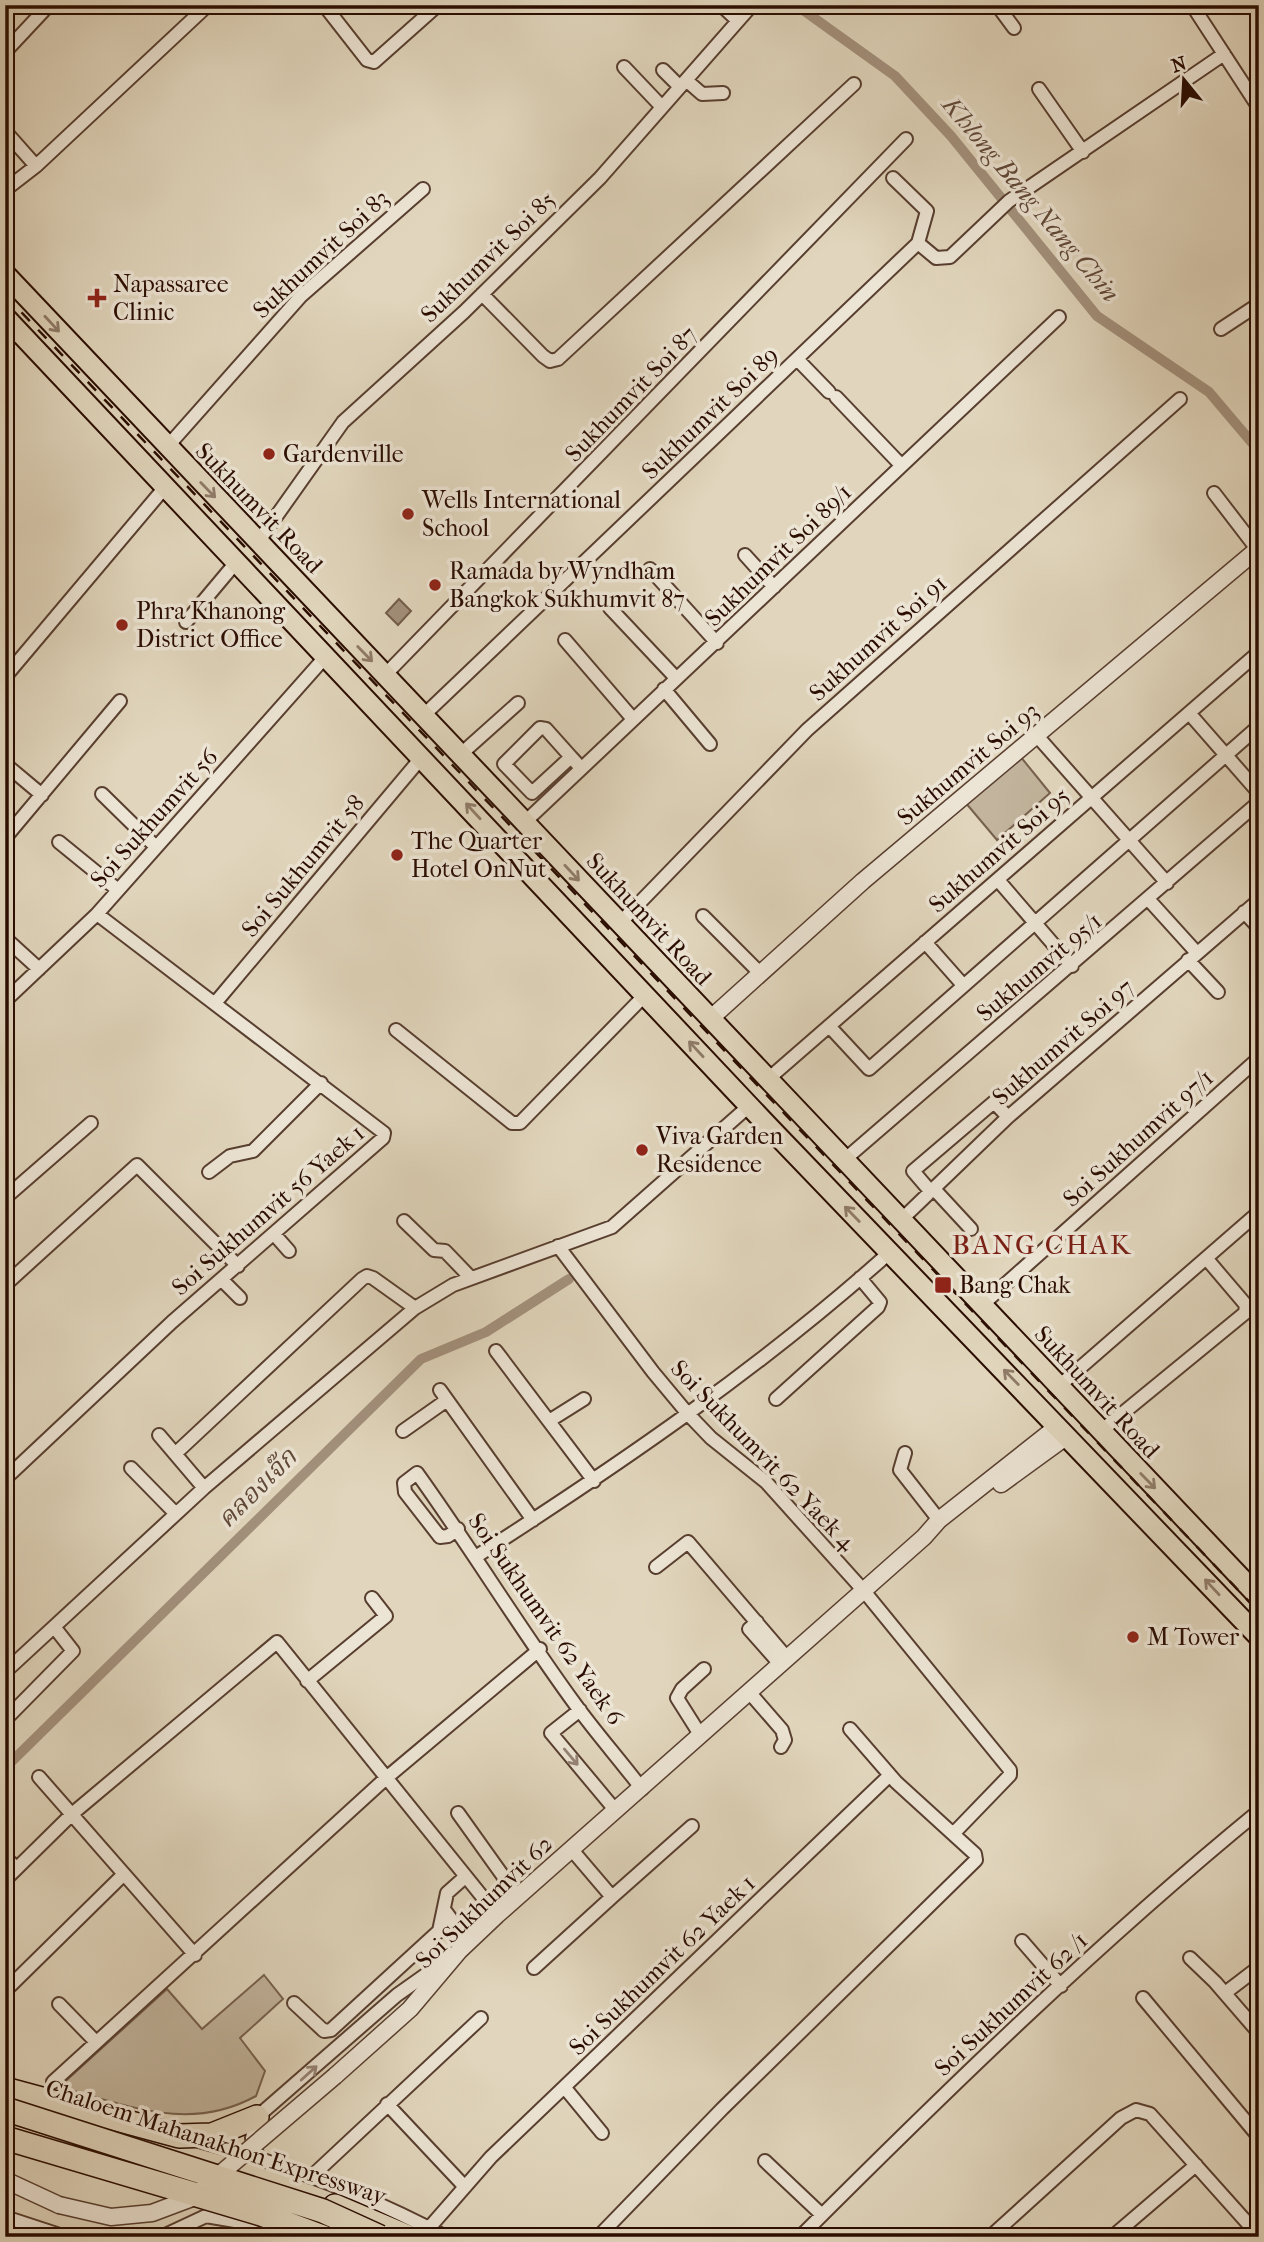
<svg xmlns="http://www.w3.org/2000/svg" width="1264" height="2242" font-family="'IM FELL French Canon','Noto Serif Thai',serif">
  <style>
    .green { fill: #c2b49d; stroke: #76604e; stroke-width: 2 }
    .water { fill: #a3917d; stroke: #735c4b; stroke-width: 2 }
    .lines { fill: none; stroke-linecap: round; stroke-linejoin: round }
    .canal { stroke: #a3917d; stroke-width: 10 }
    .minor-casing { stroke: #583e2f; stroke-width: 16 }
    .tertiary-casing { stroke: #583e2f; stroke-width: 19 }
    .primary-casing { stroke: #2a0c00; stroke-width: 23 }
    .motorway-casing { stroke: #2a0c00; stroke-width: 26 }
    .minor { stroke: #ece4d4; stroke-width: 12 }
    .tertiary { stroke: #ece4d4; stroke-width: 16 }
    .primary { stroke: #e1d6bd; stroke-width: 19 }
    .motorway { stroke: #e1d6bd; stroke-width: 23 }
    .rail { stroke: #2a0c00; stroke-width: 2.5; stroke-dasharray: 12 12; stroke-linecap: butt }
    .tertiary-bridge-casing { stroke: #583e2f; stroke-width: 19; stroke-linecap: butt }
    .motorway-bridge-casing { stroke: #2a0c00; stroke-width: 26; stroke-linecap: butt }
    .tertiary-bridge { stroke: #ece4d4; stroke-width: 16 }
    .motorway-bridge { stroke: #e1d6bd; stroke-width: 23 }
    .oneway { stroke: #8f7b68 }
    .oneway2 { stroke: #958375 }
    .poi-dot { fill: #8f2418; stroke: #ece4d4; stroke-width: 2.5 }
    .labels { text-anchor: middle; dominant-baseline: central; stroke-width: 7; stroke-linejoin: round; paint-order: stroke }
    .street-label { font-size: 24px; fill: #2a0c00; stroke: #ece4d4 }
    .poi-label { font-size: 24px; fill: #2a0c00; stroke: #ece4d4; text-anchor: start }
    .water-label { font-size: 26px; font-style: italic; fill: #604838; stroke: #ece4d4 }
    .quarter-label { font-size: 28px; letter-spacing: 2px; fill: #7a1f14; stroke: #ece4d4 }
  </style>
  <rect width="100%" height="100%" fill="#e1d6bd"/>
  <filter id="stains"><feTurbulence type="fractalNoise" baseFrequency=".00286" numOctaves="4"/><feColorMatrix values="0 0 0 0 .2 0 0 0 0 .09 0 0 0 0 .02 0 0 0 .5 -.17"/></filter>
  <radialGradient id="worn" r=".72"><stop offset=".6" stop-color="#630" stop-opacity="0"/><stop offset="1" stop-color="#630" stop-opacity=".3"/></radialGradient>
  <path class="green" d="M1020,756L1050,793L997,840L965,802Z
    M264,1975L283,1999L240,2038L265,2071L256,2096C189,2133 128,2105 59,2087L167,1989L202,2029Z"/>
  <path class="water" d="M399,599L411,611L398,625L386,613Z"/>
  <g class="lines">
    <path class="canal" d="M796,5L895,76L951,136L1097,316L1209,392L1259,451
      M5,1768L421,1359L486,1332L569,1279"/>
    <defs>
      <path id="minor" d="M324,5L367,60L374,62L438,5
        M721,5L738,21
        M997,5L1014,28
        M1192,5L1259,108
        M5,52L49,5
        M624,67L662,107
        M663,70L680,87
        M686,80L702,94L723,93
        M1039,89L1083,152
        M5,131L36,166
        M893,178L927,211L918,243
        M5,190L36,166L208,5
        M482,294L543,356L550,361L558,359L854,84
        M1221,329L1259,304
        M797,359L829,392
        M836,397L901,465
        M167,447L301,296L423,189
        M1214,493L1257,549
        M258,542L343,422L464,312L600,178L752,5
        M745,555L774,587
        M650,569L717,643
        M610,608L676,678
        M186,622L238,560
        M565,640L633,719
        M385,675L906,139
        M5,677L166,486
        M664,689L710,744
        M1189,713L1259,793
        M424,715L918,243L936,258L950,257L1009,201L1224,54
        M1038,737L1167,883
        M461,754L518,703
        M571,757L546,729L540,728L504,764L532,793L571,757L581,768
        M5,764L42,795
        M102,794L156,847
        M525,822L1059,317
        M5,838L120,701
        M59,842L118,890
        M998,880L1072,966
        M1149,900L1197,953
        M1244,912L1259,928
        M703,916L759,972
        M619,924L807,730L1180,399
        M5,938L39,969
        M925,942L963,985
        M1188,960L1218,992
        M5,1001L97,914L327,655
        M216,1002L422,757
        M829,1026L869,1069L1259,726
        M396,1030L512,1123H520L645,995
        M767,1080L1259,652
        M843,1161L1259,802
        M209,1172L230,1156L253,1151L321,1083
        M934,1189L971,1229
        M931,1192L913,1171L994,1102L1008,1117
        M5,1198L91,1123
        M404,1221L434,1250L445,1251L471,1278
        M900,1221L1008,1117L1259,900
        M274,1234L289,1251
        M558,1246L653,1372L688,1414L711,1438L766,1482L864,1591L1010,1770V1775L953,1834
        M222,1280L240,1298
        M5,1285L137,1165L238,1266
        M982,1305L1259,1058
        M496,1351L594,1481
        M1058,1387L1259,1212
        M440,1390L533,1520
        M776,1399L878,1307L880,1302L860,1278
        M549,1421L584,1399
        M403,1431L447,1400
        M1101,1431L1245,1313L1246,1305L1206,1258
        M159,1435L204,1488
        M176,1453L362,1279L367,1276L373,1278L415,1308
        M905,1453L900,1470L939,1520
        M131,1468L176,1514
        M5,1479L172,1322L383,1138L384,1133L97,914
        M458,1529L448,1536L440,1537L405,1492L404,1483L417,1473C471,1548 520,1629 575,1704C596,1733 620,1760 642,1789
        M477,1556C620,1464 762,1367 889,1253
        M656,1567L688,1542L787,1658
        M757,1622L749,1629L780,1664
        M5,1672L204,1488L415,1308L453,1285L612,1227L749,1106
        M307,1681L386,1616L372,1598
        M749,1692L782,1730L785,1740L781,1747
        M580,1710L551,1733L616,1811
        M5,1720L73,1651L55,1628
        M701,1736L677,1698L682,1689L704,1669
        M39,1777L195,1955
        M458,1813L518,1897
        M572,1850L612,1897L692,1826
        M5,1858L17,1868
        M5,1880L72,1814L277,1642L497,1915
        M446,1912L468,1942
        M1022,1941L1061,1986
        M1190,1958L1215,1982L1259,2033
        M534,1968L612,1897
        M5,1991L124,1874
        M1225,1993L1259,1967
        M1143,1998L1259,2137
        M294,2003L324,2031L331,2030L439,1931L447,1893L465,1877
        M59,2004L96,2042
        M53,2082L385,1779L540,1649
        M565,2088L602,2133
        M387,2104L465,2187
        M199,2141C284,2164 368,2195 446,2237
        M258,2157L252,2138L257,2117L397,1995L445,1961
        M765,2161L822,2215
        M311,2177L481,2018
        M5,2217L66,2237
        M429,2228L491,2157L890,1775
        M161,2237L206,2216L235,2221L274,2237
        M598,2237L722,2109L976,1860L975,1854L896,1782L850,1729
        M800,2237C947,2090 1098,1943 1259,1811
        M990,2237L1121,2118L1136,2110L1150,2114L1259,2236
        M1112,2237L1196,2165"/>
      <path id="tertiary" d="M710,1019L863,881L1259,548
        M1001,1484L1067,1436
        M335,2076L410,2009L459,1951L497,1915L924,1537L939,1520L1058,1426
        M5,2180L59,2205"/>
      <path id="primary" d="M5,274L1259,1597
        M5,317L770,1128L1259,1637"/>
      <path id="motorway" d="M5,2089L179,2136L212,2135L257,2117
        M5,2125L105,2156
        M335,2206L408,2237"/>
    </defs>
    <use href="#minor" class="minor-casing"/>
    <use href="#tertiary" class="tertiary-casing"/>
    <use href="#primary" class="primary-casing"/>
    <use href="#motorway" class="motorway-casing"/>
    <use href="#minor" class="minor"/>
    <use href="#tertiary" class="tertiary"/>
    <use href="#primary" class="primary"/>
    <use href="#motorway" class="motorway"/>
    <path class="rail" d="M5,295L1259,1612"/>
    <defs>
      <path id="tertiary-bridge" d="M59,2205L111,2217L152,2213L192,2198L335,2076"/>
      <path id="motorway-bridge" d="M5,2109L323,2211L380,2237
        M5,2138L261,2214L323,2237"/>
    </defs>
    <use href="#tertiary-bridge" class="tertiary-bridge-casing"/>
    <use href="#motorway-bridge" class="motorway-bridge-casing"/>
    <use href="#tertiary-bridge" class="tertiary-bridge"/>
    <use href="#motorway-bridge" class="motorway-bridge"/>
  </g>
  <defs><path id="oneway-shaft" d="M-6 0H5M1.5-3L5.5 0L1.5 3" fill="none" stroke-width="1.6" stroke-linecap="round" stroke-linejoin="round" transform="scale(1.75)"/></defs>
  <g class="oneway">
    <use href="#oneway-shaft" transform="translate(52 324) rotate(47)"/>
    <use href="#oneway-shaft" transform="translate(208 490) rotate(46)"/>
    <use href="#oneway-shaft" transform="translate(365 654) rotate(46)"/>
    <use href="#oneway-shaft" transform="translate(473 811) rotate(-133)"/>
    <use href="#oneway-shaft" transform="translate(572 873) rotate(47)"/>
    <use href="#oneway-shaft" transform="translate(696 1049) rotate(-133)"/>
    <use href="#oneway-shaft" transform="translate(852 1214) rotate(-134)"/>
    <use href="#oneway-shaft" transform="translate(1011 1377) rotate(-134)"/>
    <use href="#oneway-shaft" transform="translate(1148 1481) rotate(46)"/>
    <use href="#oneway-shaft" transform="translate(1212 1587) rotate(-133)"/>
  </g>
  <g class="oneway2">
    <use href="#oneway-shaft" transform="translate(571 1757) rotate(50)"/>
    <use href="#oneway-shaft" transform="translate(309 2073) rotate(-42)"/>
  </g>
  <g class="poi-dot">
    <path d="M93.5 287.5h7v7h7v7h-7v7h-7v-7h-7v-7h7z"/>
    <circle cx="269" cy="454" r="7"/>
    <circle cx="408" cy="514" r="7"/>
    <circle cx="435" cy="585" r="7"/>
    <circle cx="122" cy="625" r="7"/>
    <circle cx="397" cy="855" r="7"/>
    <circle cx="642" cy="1150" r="7"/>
    <rect x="934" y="1276" width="18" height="18" rx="3.5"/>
    <circle cx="1133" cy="1637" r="7"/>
  </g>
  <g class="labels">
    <g class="street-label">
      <text transform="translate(321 254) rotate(-43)">Sukhumvit Soi 83</text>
      <text transform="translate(488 257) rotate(-44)">Sukhumvit Soi 85</text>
      <text transform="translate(631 394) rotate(-46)">Sukhumvit Soi 87</text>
      <text transform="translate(710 413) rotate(-44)">Sukhumvit Soi 89</text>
      <text transform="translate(259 508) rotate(46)">Sukhumvit Road</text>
      <text transform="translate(778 555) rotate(-44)">Sukhumvit Soi 89/1</text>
      <text transform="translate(878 638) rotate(-42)">Sukhumvit Soi 91</text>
      <text transform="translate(968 764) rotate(-40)">Sukhumvit Soi 93</text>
      <text transform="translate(154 818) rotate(-48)">Soi Sukhumvit 56</text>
      <text transform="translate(999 850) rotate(-41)">Sukhumvit Soi 95</text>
      <text transform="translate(303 866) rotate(-50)">Soi Sukhumvit 58</text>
      <text transform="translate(649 919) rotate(47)">Sukhumvit Road</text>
      <text transform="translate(1039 967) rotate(-40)">Sukhumvit 95/1</text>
      <text transform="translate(1063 1042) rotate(-41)">Sukhumvit Soi 97</text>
      <text transform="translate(1138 1138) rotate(-42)">Soi Sukhumvit 97/1</text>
      <text transform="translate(268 1210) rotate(-41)">Soi Sukhumvit 56 Yaek 1</text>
      <text transform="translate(1097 1392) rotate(47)">Sukhumvit Road</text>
      <text transform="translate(763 1455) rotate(46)">Soi Sukhumvit 62 Yaek 4</text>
      <text transform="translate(546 1619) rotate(55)">Soi Sukhumvit 62 Yaek 6</text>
      <text transform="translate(484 1902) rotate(-44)">Soi Sukhumvit 62</text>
      <text transform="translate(662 1965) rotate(-44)">Soi Sukhumvit 62 Yaek 1</text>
      <text transform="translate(1011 2004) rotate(-43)">Soi Sukhumvit 62 /1</text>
      <text transform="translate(216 2142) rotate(18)">Chaloem Mahanakhon Expressway</text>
    </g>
    <g class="poi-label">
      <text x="113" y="284">Napassaree<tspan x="113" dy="28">Clinic</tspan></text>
      <text x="283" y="454">Gardenville</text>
      <text x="422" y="500">Wells International<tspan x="422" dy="28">School</tspan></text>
      <text x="449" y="571">Ramada by Wyndham<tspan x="449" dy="28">Bangkok Sukhumvit 87</tspan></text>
      <text x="136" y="611">Phra Khanong<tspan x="136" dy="28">District Office</tspan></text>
      <text x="411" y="841">The Quarter<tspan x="411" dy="28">Hotel OnNut</tspan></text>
      <text x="656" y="1136">Viva Garden<tspan x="656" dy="28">Residence</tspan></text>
      <text x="959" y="1285">Bang Chak</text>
      <text x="1147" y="1637">M Tower</text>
    </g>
    <g class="water-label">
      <text transform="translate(1031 199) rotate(50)">Khlong Bang Nang Chin</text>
      <text transform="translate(257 1488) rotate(-45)">คลองเจ๊ก</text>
    </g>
    <g class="quarter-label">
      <text x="1042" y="1244">BANG CHAK</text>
    </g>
  </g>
  <rect width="1264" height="2242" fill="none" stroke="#e1d6bd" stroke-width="28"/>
  <rect x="7" y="7" width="1250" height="2228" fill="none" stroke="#2a0c00" stroke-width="3.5"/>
  <rect x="14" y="14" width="1236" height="2214" fill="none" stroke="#2a0c00" stroke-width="2"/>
  <g transform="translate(1184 80) rotate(342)" stroke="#ece4d4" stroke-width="5" paint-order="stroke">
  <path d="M0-5L12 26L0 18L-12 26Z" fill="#2a0c00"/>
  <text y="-10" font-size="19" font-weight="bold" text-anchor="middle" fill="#2a0c00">N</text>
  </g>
  <rect width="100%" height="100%" filter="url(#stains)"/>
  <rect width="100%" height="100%" fill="url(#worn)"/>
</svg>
